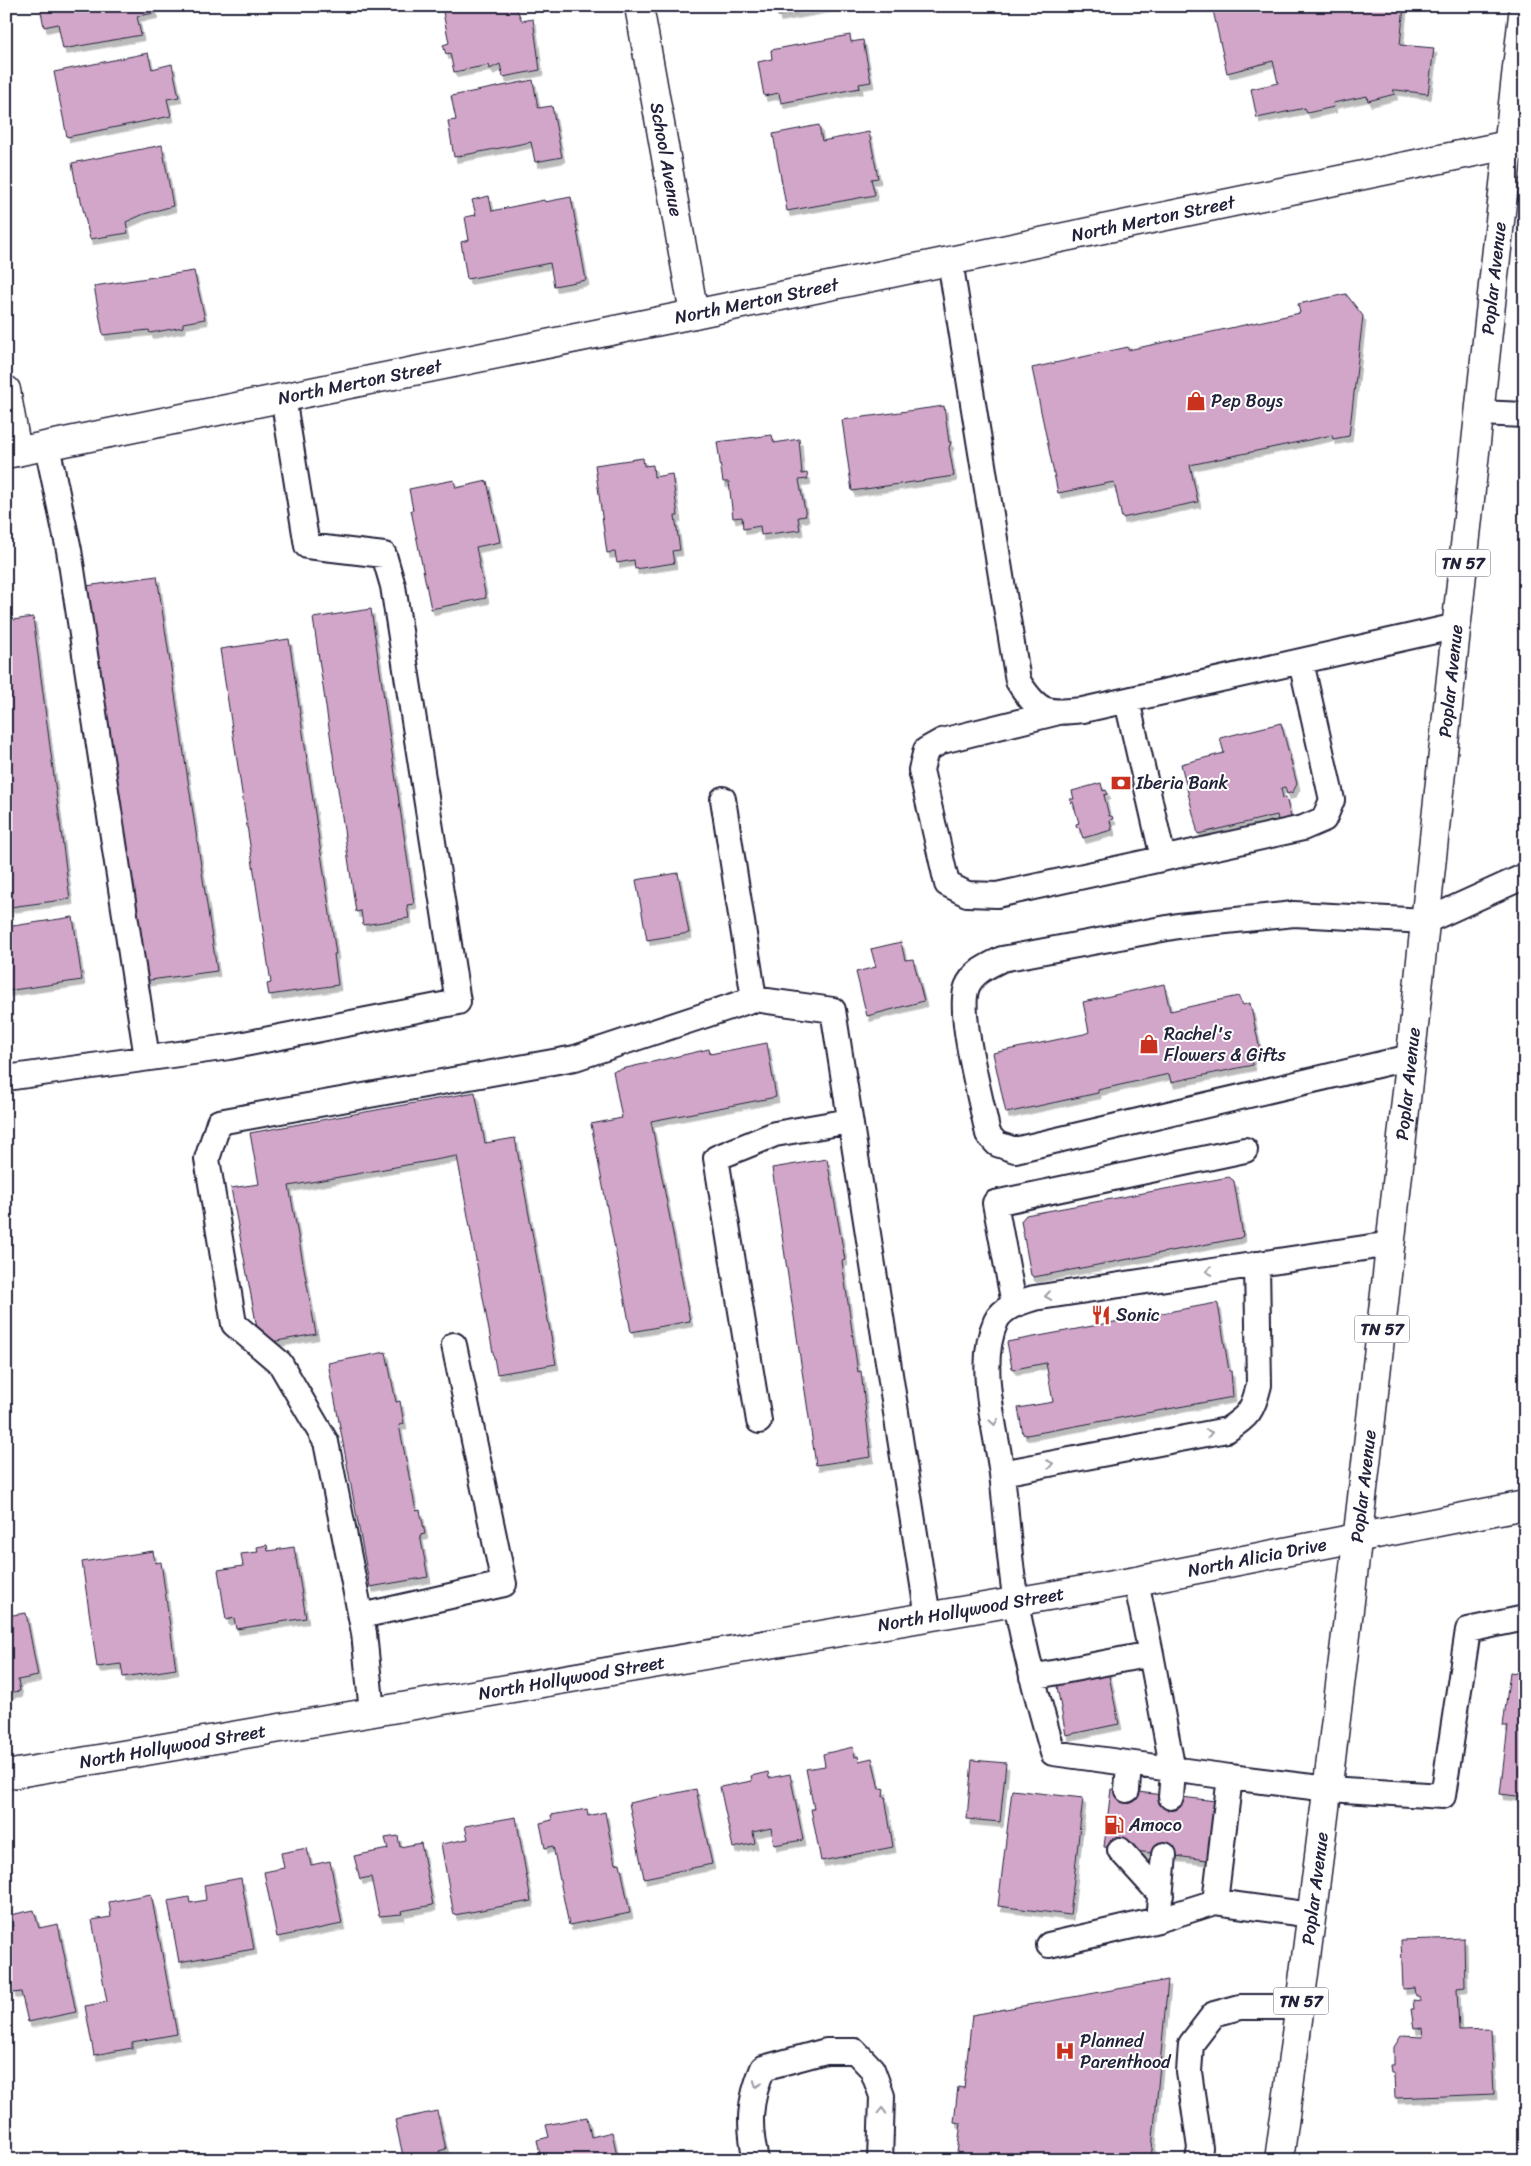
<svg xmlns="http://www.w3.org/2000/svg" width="1531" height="2166" font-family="Sriracha,sans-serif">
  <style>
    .building { fill: #d2a6c9; stroke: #22223b; filter: url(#shadow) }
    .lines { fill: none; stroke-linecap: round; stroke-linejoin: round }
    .lane-casing { stroke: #22223b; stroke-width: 28 }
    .street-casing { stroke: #22223b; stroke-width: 31 }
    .secondary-casing { stroke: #22223b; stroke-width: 31 }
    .primary-casing { stroke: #22223b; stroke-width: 31 }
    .lane { stroke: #fff; stroke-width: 24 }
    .street { stroke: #fff; stroke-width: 28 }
    .secondary { stroke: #fff; stroke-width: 28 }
    .primary { stroke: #fff; stroke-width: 28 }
    .oneway { stroke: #9c9ca7 }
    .labels { text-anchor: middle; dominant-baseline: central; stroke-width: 4; stroke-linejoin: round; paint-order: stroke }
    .shield { fill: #fff; stroke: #646476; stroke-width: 1 }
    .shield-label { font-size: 16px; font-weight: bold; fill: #22223b }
    .street-label { font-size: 18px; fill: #22223b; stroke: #fff }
    .poi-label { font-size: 18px; fill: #22223b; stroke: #fff; text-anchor: start }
  </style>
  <defs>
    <filter id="shadow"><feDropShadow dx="3" dy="5.5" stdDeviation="0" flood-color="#0004"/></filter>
  </defs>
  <rect width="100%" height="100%" fill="#fff"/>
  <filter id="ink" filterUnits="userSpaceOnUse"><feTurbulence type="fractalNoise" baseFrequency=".02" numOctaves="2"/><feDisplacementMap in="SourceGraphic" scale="10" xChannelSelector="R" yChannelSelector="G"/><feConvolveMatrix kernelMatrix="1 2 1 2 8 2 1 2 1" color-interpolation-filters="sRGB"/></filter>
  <g filter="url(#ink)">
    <path class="building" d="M40,6H153L155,13L137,16L141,35L63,49L58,24L44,27Z
      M502,6L503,9L515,6L522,21L533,19L540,70L503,77L500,64L490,69L489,65L454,72L450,53L446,54L443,45L449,43L442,7Z
      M776,6H832L778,16Z
      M1212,6H1404L1400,45L1434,48L1428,94L1397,90H1393L1395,94L1368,101L1367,96L1333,103L1334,107L1307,113L1305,108L1257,118L1251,89L1278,83L1273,61L1227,73Z
      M850,35L851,42L863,40L871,82L859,84L860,88L781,103L779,93L764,96L758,62L772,59L771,50Z
      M148,53L152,69L172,64L179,97L167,99L171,116L67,137L54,72Z
      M533,80L538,108L552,106L562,157L535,162L531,142L454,157L448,121L456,120L451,96Z
      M819,125L822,141L869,132L878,178L871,179L875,195L787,211L773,134Z
      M162,145L173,206L144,214L126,222L128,233L90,239L80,196L78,197L72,163Z
      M489,196L492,211L544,200L545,202L571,197L586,280L554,286L550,263L467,279L461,242L469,240L465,217L476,215L472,200Z
      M194,271L205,319L183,323V327L150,333L149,330L103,335L94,286Z
      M1346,294L1363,316L1349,436L1333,439L1332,435L1190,465L1198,502L1122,518L1114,482L1058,493L1032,368L1128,347V350L1300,313L1298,304Z
      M944,406L949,442H951L949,448L954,476L852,491L842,420Z
      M772,435L774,443L799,439L802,474L807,473L808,479L799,480L806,516L798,517L800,530L761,535L760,526L743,529L742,517L733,518L729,482H723L717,442Z
      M643,458L644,466L653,465L654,477L672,474L678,516H675L680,550L672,551L674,563L635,569L634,560L617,563L615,552L607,553L595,465Z
      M454,480L456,488L487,481L500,542L476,547L486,598L431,609L411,510H413L409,489Z
      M157,576L217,971L143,981L86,586Z
      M371,609L414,904L407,905L409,918L363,925L361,911L356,912L313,618Z
      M33,617L70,899L10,907L6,881V621Z
      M289,639L336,954H334L338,985L269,995L267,984L271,983L220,649Z
      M1281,723L1297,784L1293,792L1287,794L1285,787L1281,788L1283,798L1286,797L1292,822L1279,825L1277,815L1198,834L1181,764L1224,753L1220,738Z
      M1101,783L1103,791L1106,790L1108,794L1104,795L1109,816H1112L1113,819L1110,820L1112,830L1083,838L1079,827L1077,828L1076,824L1079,823L1073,802L1071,803L1070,799H1074L1072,791Z
      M678,873L689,933L647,940L636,880Z
      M73,917L82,980L6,991V927Z
      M901,942L905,960L913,959L924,1001L867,1016L856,972L876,967L871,949Z
      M1164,984L1170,1011L1238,996L1243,1005L1250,1003L1261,1055L1251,1057L1253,1065L1171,1082L1169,1074L1098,1090V1093L1006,1113L993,1053L1084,1034L1089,1032L1083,1002Z
      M767,1043L776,1097L651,1121L690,1321L631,1332L591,1124L622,1118L613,1071L709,1049L710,1054Z
      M475,1092L485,1143L515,1138L556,1364L497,1374L457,1156L289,1186L316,1334L260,1344L231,1188L259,1184L250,1133Z
      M827,1159L845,1260L842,1261L858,1372L861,1371L871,1457L816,1465L772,1168Z
      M1229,1177L1234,1181L1243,1236L1240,1238L1034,1277L1031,1275L1021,1221L1026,1215Z
      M1216,1303L1218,1304L1229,1371H1231L1233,1397L1027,1435L1023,1434L1018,1408L1053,1402L1046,1363L1015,1369L1012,1368L1007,1342Z
      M386,1352L396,1402L400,1401L404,1424L399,1425L416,1511L420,1510L425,1534L420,1535L428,1577L370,1587L328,1363Z
      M267,1545L268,1551L294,1547L306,1618L236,1629L234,1618L226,1620L218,1570L243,1566L241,1554L258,1552L257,1547Z
      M153,1551L155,1563L161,1562L176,1669L123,1677L121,1664L97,1667L82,1562Z
      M26,1613L38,1676L18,1680L20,1691L6,1693V1616Z
      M1108,1671L1119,1724L1066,1735L1056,1681Z
      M1510,1672L1525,1674V1797L1500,1794L1508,1726H1503Z
      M853,1747L855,1757L858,1756L859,1761L872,1758L879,1789L884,1788L883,1797L885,1796L893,1847L821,1861L811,1809H814L806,1769L825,1766L823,1754Z
      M972,1760L1006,1763L1000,1822L967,1819Z
      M768,1772L769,1778L790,1774L803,1840L774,1845L771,1828L753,1832L755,1843L733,1848L720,1787L752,1781L751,1776Z
      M696,1789L712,1864L644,1878L629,1803Z
      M1111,1789L1216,1801L1207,1860L1104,1847Z
      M1012,1790L1083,1798L1070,1915L998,1906Z
      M587,1809L588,1816L605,1812L615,1864L620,1863L630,1913L569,1925L553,1846L545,1848L540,1823L552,1820L551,1815Z
      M516,1817L531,1901L454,1915L441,1844L468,1839L465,1826Z
      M398,1836L400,1847L421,1843L433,1905L401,1911L402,1914L379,1916L371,1877L360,1879L354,1856L388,1849L385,1838Z
      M307,1848L311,1865L330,1861L342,1924L277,1937L264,1872L284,1868L281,1853Z
      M241,1878L254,1949L179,1962L168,1901L189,1897L190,1903L206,1900L204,1885Z
      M151,1894L177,2034L132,2042V2048L94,2055L85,2006L107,2002L92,1920L111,1917L109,1902Z
      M34,1910L39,1928L58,1924L76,2012L28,2022L21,1992L13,1993L6,1958V1928L13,1926L10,1915Z
      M1464,1938L1465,1987L1457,1988L1459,2030L1491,2029L1494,2094L1395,2098L1394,2073H1391L1390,2065H1394V2047L1401,2036L1423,2037L1422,2028L1414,2029L1411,2009H1414L1413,2000L1421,2001L1420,1996H1416L1415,1988L1403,1989L1401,1940Z
      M1168,1980L1151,2160H956L961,2123L954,2122L958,2087L964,2088L972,2015Z
      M437,2111L446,2149L439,2151L441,2160H404L395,2120Z
      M587,2117L591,2137L612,2132L618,2160H541L537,2140L549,2137L546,2125Z"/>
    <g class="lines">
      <defs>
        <path id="lane" d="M950,261L1018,681C1038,713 1046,714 1083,710L1457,626
          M1479,413L1525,415
          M47,446L69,550L147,1058
          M1127,701L1163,858
          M1055,713L942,741L926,750L921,770L947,884L967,894L997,895L1303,828L1324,819L1332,800L1301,662
          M723,799L754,999
          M1411,1057L1015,1150L997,1144L988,1134C982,1103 957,1013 967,987C973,972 988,966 1002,959L1178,926L1294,914L1426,921L1525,876
          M6,1078L229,1047L458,1002L393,586L384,555L307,546L283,397
          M1014,1304L995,1203L1245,1150
          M759,1421L716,1158L775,1134L850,1121
          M1002,1473L1227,1430C1249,1416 1253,1410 1259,1385L1257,1264
          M361,1616L504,1584L454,1345
          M1151,1654L1173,1771L1171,1797
          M1032,1677L1151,1654L1136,1581
          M372,1712L364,1633L326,1442L280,1363L234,1324L207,1159L219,1122L575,1058L754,999L833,1010L928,1617
          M1230,1777L1328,1789L1443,1796L1468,1630L1525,1618
          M1127,1790L1129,1764
          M1120,1850L1161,1895
          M1312,1915L1215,1902L1230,1777L1053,1753C1039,1703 1025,1653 1016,1602C1009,1560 1007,1517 1002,1474C996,1428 976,1365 996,1321C1003,1307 1021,1302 1034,1298L1391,1244
          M1158,1920L1164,1855
          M1049,1945L1158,1920L1215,1902
          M756,2160C748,2125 749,2101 763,2068L826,2051H855L872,2069L882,2096L880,2160
          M1198,2160L1200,2148L1189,2072L1191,2044L1214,2014L1240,2007H1300"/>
        <g id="street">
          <path id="s1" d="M639,6L694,314"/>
          <path d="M6,390L17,452"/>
          <path id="s2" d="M6,454L694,314L1508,145"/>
        </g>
        <g id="secondary">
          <path id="s3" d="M6,1775L1136,1581L1525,1505"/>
        </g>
        <g id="primary">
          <path id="s4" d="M1279,2160C1378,1444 1442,724 1524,6"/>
        </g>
      </defs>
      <use href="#lane" class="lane-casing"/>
      <use href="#street" class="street-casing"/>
      <use href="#secondary" class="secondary-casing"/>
      <use href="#primary" class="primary-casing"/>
      <use href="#lane" class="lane"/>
      <use href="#street" class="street"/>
      <use href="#secondary" class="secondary"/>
      <use href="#primary" class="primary"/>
    </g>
    <defs><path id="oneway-chevron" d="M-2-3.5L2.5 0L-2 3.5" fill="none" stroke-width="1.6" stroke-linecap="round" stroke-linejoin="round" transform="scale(1.25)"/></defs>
    <g class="oneway">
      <use href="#oneway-chevron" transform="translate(1209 1271) rotate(171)"/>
      <use href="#oneway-chevron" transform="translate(1048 1296) rotate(171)"/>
      <use href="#oneway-chevron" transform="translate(994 1422) rotate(81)"/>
      <use href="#oneway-chevron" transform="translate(1209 1433) rotate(-12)"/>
      <use href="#oneway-chevron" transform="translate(1050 1464) rotate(-11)"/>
      <use href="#oneway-chevron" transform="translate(757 2084) rotate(111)"/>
      <use href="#oneway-chevron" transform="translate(882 2111) rotate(-88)"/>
    </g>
  </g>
  <defs>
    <symbol id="shop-bare" viewBox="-9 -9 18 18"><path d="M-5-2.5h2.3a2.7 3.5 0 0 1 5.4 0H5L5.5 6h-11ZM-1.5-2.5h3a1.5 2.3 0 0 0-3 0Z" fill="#c8321e" stroke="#fff" stroke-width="2.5" paint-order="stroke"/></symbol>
    <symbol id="bank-bare" viewBox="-9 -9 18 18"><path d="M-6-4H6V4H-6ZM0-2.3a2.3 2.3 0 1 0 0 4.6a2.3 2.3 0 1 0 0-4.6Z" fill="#c8321e" stroke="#fff" stroke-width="2.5" paint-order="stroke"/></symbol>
    <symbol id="restaurant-bare" viewBox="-9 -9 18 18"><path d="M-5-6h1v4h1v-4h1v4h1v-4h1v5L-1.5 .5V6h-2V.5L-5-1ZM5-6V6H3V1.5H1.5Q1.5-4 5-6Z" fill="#c8321e" stroke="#fff" stroke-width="2.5" paint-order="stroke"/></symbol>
    <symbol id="fuel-bare" viewBox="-9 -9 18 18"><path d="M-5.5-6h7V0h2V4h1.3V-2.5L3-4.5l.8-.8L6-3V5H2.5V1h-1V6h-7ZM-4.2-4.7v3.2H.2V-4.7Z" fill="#c8321e" stroke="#fff" stroke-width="2.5" paint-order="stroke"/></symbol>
    <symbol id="hospital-bare" viewBox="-9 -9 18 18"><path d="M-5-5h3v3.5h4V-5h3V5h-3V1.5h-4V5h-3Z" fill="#c8321e" stroke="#fff" stroke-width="2.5" paint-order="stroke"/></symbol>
  </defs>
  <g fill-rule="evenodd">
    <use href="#shop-bare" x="1182" y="387" width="28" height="28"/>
    <use href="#bank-bare" x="1107" y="769" width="28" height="28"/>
    <use href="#shop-bare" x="1135" y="1030" width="28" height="28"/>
    <use href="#restaurant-bare" x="1087" y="1301" width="28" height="28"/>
    <use href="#fuel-bare" x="1100" y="1811" width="28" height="28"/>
    <use href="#hospital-bare" x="1051" y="2037" width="28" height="28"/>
  </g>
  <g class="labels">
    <g class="shield">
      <rect x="1435.5" y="549.5" width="55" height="27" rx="4"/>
      <rect x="1354.5" y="1315.5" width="55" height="27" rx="4"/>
      <rect x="1273.5" y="1987.5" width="55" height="27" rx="4"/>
    </g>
    <g class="shield-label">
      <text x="1463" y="563">TN 57</text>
      <text x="1382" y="1329">TN 57</text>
      <text x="1301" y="2001">TN 57</text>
    </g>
    <g class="street-label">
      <text stroke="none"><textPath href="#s1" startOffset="156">School Avenue</textPath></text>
      <text stroke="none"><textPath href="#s2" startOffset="1171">North Merton Street</textPath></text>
      <text stroke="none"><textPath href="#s4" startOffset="1894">Poplar Avenue</textPath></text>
      <text stroke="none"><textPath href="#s2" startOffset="766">North Merton Street</textPath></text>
      <text stroke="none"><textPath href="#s2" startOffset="361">North Merton Street</textPath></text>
      <text stroke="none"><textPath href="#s4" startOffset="1489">Poplar Avenue</textPath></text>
      <text stroke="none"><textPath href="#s4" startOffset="1084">Poplar Avenue</textPath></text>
      <text stroke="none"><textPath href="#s4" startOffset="679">Poplar Avenue</textPath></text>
      <text stroke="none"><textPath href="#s3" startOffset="1270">North Alicia Drive</textPath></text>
      <text stroke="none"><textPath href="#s3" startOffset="979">North Hollywood Street</textPath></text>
      <text stroke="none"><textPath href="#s3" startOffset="574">North Hollywood Street</textPath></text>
      <text stroke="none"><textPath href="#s3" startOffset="169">North Hollywood Street</textPath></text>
      <text stroke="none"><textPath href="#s4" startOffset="274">Poplar Avenue</textPath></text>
    </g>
    <g class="poi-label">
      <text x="1211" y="401">Pep Boys</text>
      <text x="1136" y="783">Iberia Bank</text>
      <text x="1164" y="1034">Rachel's<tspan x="1164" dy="21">Flowers &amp; Gifts</tspan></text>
      <text x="1116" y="1315">Sonic</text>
      <text x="1129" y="1825">Amoco</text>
      <text x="1080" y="2041">Planned<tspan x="1080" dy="21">Parenthood</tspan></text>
    </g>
  </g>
  <rect width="1531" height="2166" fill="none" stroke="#fff" stroke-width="25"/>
  <rect x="12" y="12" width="1506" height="2141" fill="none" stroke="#22223b" stroke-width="2" filter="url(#ink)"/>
</svg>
